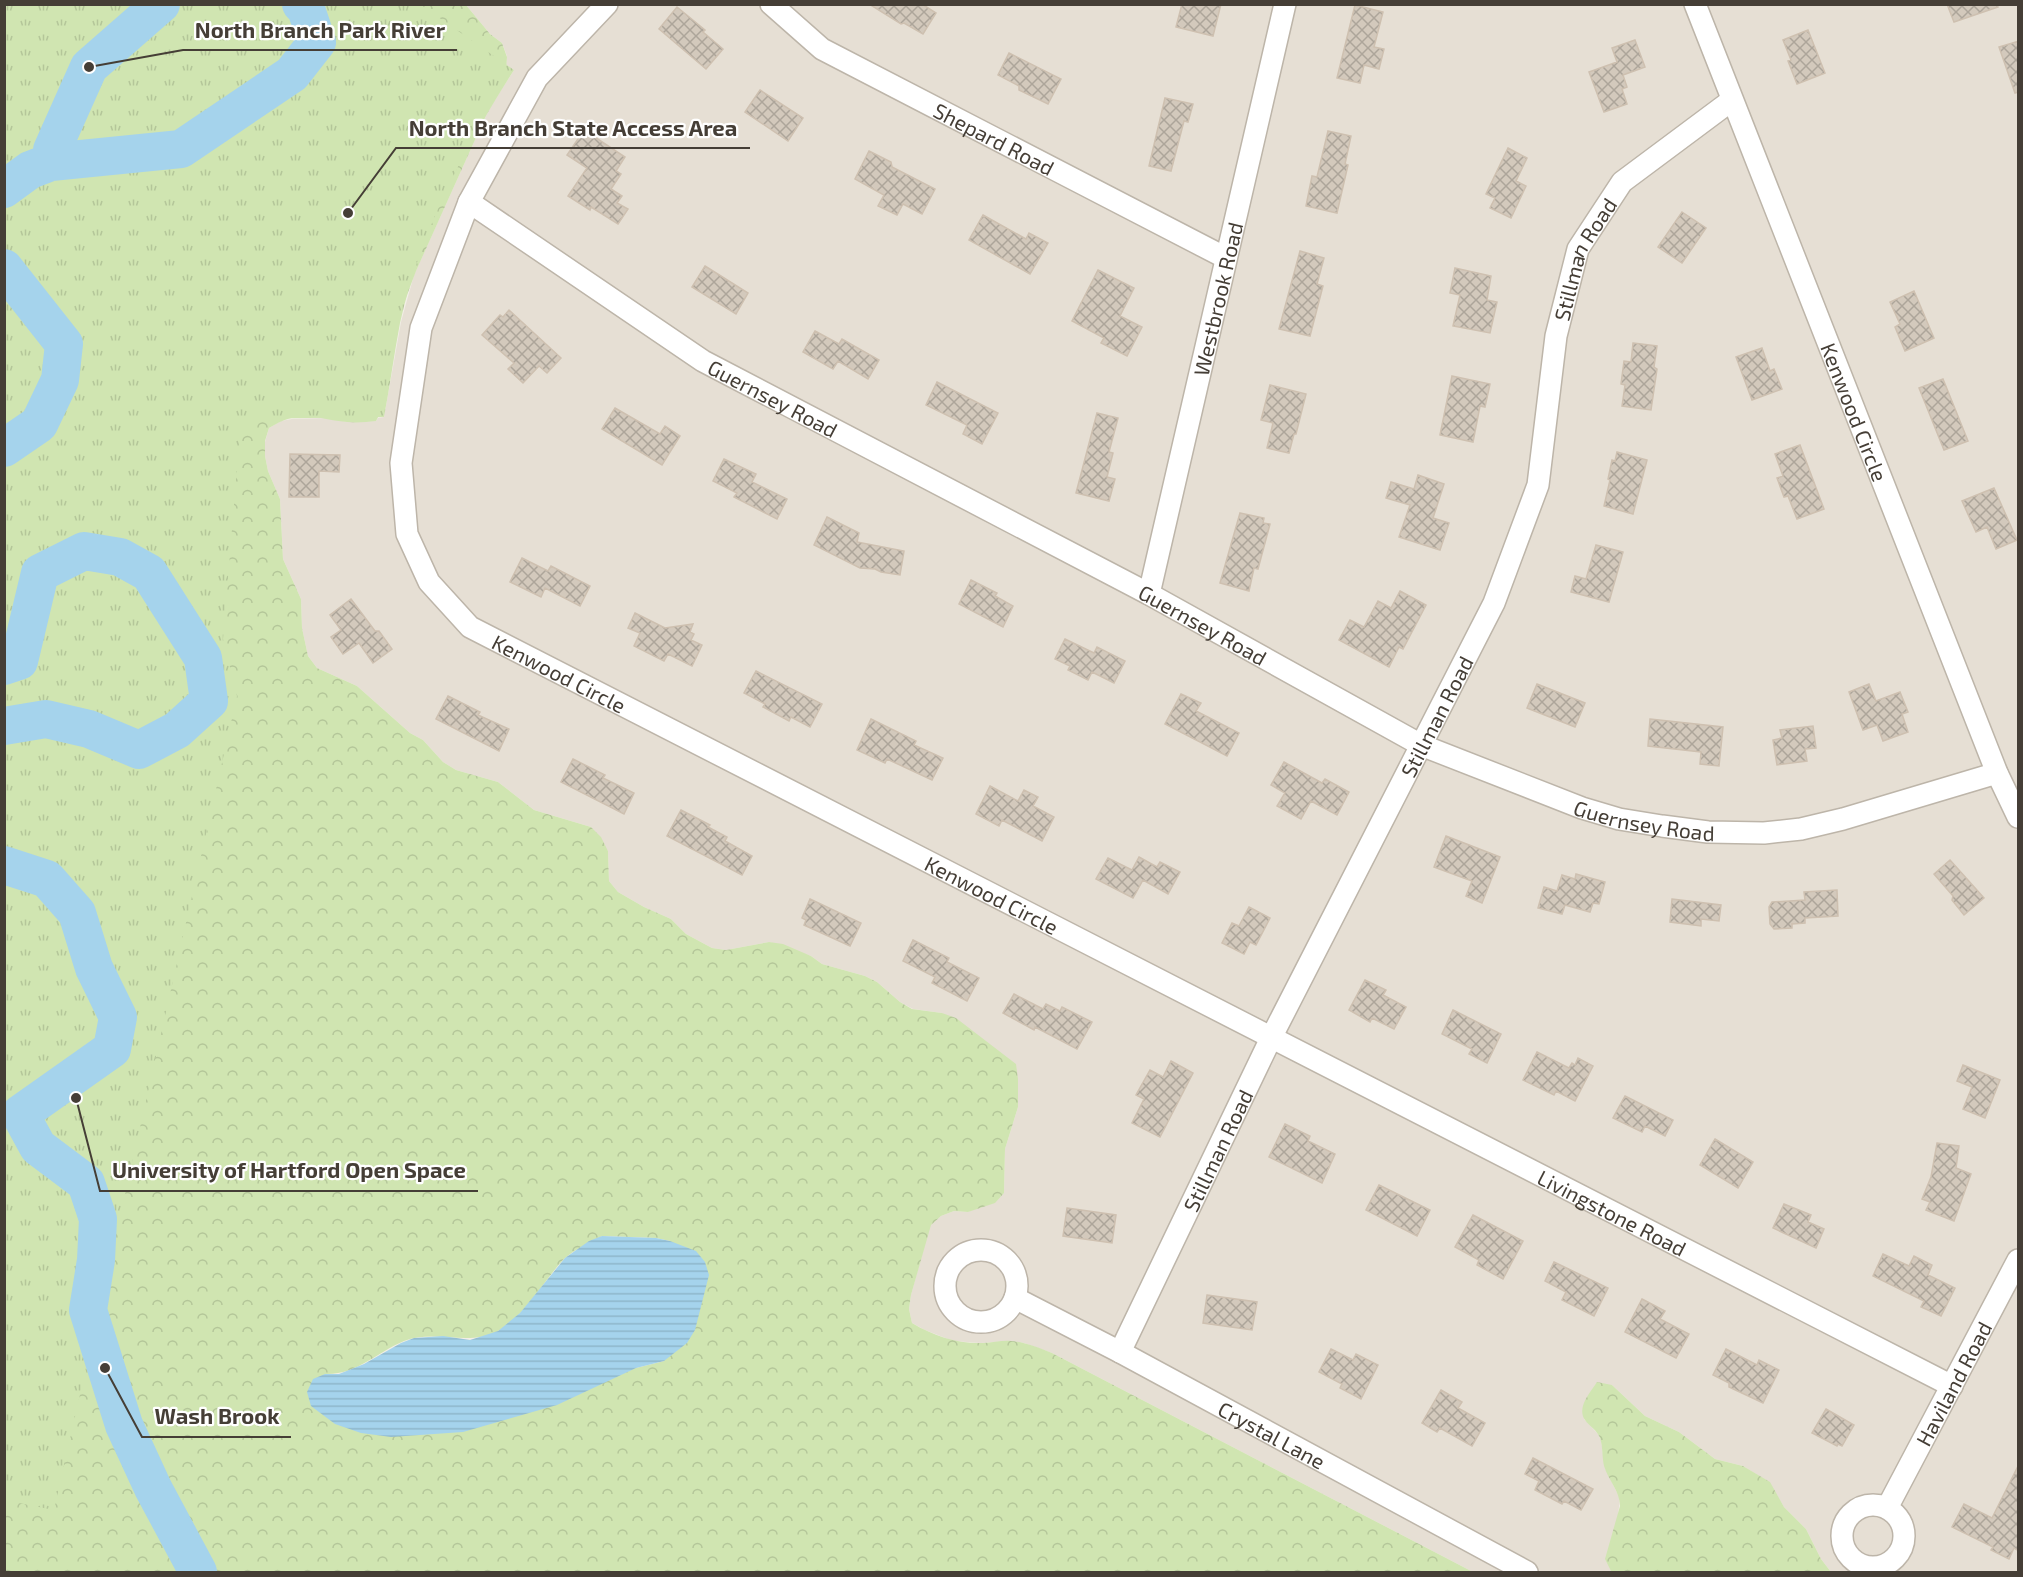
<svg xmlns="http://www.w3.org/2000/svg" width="2023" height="1577" font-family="'Exo 2',sans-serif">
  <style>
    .residential { fill: #e6dfd4 }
    .forest { fill: url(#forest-crowns); fill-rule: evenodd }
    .park { fill: url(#park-tufts) }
    .water { fill: url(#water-rules) }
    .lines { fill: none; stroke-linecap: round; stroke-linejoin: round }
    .stream { stroke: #a5d3ec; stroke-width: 6 }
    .river { stroke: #a5d3ec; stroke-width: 38 }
    .building { fill: url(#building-cross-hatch); stroke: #cec0b0; stroke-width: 1.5 }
    .street-casing { stroke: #bdb5a9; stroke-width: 24 }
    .street { stroke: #fff; stroke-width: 21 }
    .labels { text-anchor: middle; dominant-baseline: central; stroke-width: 4.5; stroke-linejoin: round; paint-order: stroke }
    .street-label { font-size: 21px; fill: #453e36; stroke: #fff }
    .leader { fill: none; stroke: #453e36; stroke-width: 2 }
    .callout-dot { fill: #453e36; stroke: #fff; stroke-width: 2 }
    .callout-label { font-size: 22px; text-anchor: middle; font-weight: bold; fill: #453e36; stroke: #fff; stroke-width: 4.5; stroke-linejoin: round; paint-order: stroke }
  </style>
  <defs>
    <pattern id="forest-crowns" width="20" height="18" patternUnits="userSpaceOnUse" patternTransform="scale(1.5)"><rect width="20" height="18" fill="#d0e5b1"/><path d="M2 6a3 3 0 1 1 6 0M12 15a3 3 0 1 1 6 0" fill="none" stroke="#b4c699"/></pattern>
    <pattern id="park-tufts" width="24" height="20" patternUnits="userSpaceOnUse" patternTransform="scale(1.5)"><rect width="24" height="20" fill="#d0e5b1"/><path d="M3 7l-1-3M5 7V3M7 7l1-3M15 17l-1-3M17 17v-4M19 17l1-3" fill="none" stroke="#b4c699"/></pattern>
    <pattern id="water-rules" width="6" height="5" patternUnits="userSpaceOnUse" patternTransform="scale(1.5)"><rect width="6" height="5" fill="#a5d3ec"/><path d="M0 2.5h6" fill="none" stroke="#8fb6cb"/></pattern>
    <pattern id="building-cross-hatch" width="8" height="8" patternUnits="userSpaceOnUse" patternTransform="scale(1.5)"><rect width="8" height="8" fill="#d3c9bc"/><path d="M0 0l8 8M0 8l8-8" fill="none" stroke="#ada59a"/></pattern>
  </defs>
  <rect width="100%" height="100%" fill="#f2eee6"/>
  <path class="residential" d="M466,5H2018V1572H1831L1821,1559L1806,1529L1784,1507L1769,1482L1743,1466L1715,1459L1679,1432L1645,1416L1612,1385L1584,1419L1598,1434L1601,1440L1605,1468L1620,1499L1611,1571L1613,1572H1473L1052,1353L1024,1343L1011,1341L981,1343L953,1341L925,1330L912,1323L909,1309L911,1295L930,1225L941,1216L954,1211L968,1212L1004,1193L1005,1149L1018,1107L942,1013L913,1009L900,1002L877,982L865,976L822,964L811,956L769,942L726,950L712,948L686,934L671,919L644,907L618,892L609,881L608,851L591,827L534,810L498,782L456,770L443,762L423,740L410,733L357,686L317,668L308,656L302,628L301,599L283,559L280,499L268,471L265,456V442L269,428L281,421L292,419L326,418L348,422L376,421L378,418L384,417L401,322L414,275L488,111L514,70L506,65L507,56L502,43L490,34Z"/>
  <path class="forest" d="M5,5H466L490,34L502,43L507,57L506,71L416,271L401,311L383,408L376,421C367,422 357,423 347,422C314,419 302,408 269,428L265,441V456L268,471L280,499L283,559L301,599L302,628L308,656L317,668L357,686L410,733L423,740L443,762L456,770L498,782L534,810L591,827L601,837L608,851L609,881L618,892L644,907L671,919L686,934L712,948L726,950L769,942L783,944L811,956L822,964L865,976L877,982L900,1002L912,1009L942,1013L956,1018L1016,1064L1018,1079V1107L1005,1149L1004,1193L995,1203L968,1212L954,1211L941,1216L931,1225L911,1295L909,1309L912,1323C934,1336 958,1344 983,1343C993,1343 1002,1340 1011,1341C1025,1342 1039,1348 1052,1353L1473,1572H5ZM602,1236L656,1238L670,1241L664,1361L636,1368L335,1424L325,1374C357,1375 377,1352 404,1341C435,1329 469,1347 498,1331C526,1315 542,1283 563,1260C573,1250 590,1243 602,1236Z
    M1597,1382L1612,1385L1645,1416L1679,1432L1715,1459L1743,1466L1770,1482L1784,1507L1806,1529L1821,1559L1831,1572L1611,1571L1605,1559L1620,1506C1620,1491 1608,1480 1604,1466C1602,1457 1603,1447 1600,1438C1597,1430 1589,1426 1585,1420C1576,1407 1591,1392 1597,1382Z"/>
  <path class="park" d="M7,4L421,5L514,70C464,148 420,232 400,323C394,354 390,386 384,417L241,419L223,639L237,696L54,1510L4,1500V9Z"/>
  <path class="water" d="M602,1236L656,1238L670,1241L696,1251L705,1262L709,1275L695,1330L687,1343L664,1361L636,1368L557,1405L463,1432L391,1437L361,1433L335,1424L311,1406L307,1392L313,1379L325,1374H339L364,1364L401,1343L414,1338L443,1336L470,1340L498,1331L520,1313L565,1258L589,1241Z"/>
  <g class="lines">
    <path class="stream" d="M4,1117L20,1114"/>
    <path class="river" d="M51,162L52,150L89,67L161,4
      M4,189L30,170L51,162L181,149L292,74L317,42L306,9L301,4
      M4,268L64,344L60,380L39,424L4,448
      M4,666L19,661L40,573L84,551L120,557L149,573L203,658L209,701L177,730L139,750L89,729L46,719L4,726
      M4,865L47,879L77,913L94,968L118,1017L112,1049L20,1114L38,1147L86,1183L98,1219L96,1260L88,1310L124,1425L153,1488L198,1572"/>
  </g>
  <path class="building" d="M869,4H922L936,13L923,34L904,23L901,24Z
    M1182,4H1221L1213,36L1176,27Z
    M1947,4H1997L1998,7L1954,22Z
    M1355,5L1383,12L1374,47L1384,49L1379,69L1364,65L1360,83L1337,78Z
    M677,7L705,30L703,32L723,49L706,69L659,29Z
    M1808,30L1825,73L1797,84L1788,61L1791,60L1783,40Z
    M1635,40L1645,67L1623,75L1627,87L1622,89L1627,104L1604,112L1589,72L1617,62L1612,48Z
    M2019,41V92L2015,93L1999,47Z
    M1009,53L1061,79L1048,104L1019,90V86L998,75Z
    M760,90L803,118L788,141L745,112Z
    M1165,98L1193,104L1188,122L1184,121L1171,171L1149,166Z
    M584,130L625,157L616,171L621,174L611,189L622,196L617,203L628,209L618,224L591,207L590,210L568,196L587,168L567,155Z
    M1328,131L1351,136L1345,164L1348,165L1337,213L1306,206L1312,176L1317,177Z
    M1508,148L1527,158L1516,181L1526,186L1511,218L1490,208L1495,198L1486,194Z
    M869,151L891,162L892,167L935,189L922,214L903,204L897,215L878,206L884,195L855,179Z
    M1682,212L1706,228L1682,263L1658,247Z
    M983,215L1026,239L1029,233L1048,243L1030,274L969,240Z
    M1300,251L1324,258L1317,284L1323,286L1310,336L1279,329Z
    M705,266L748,293L736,314L692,287Z
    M1455,268L1491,276L1487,300L1497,302L1490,333L1453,326L1460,295L1450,293Z
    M1098,270L1134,288L1120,316L1142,327L1127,356L1101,343L1104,338L1072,321Z
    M1914,291L1934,338L1905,351L1895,327L1900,324L1890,302Z
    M509,310L561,358L547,373L539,366L523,383L508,369L514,363L482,335L500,315L503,317Z
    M815,331L839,344L842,339L879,360L868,379L838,361L833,369L803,352Z
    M1633,343L1657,346L1654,367L1657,369L1651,410L1622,406L1625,385L1621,384L1624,361L1631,362Z
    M1762,348L1770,371L1774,369L1782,389L1752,400L1736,357Z
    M1452,376L1490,384L1485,407L1480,406L1473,442L1440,435Z
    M1943,379L1968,441L1944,450L1919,388Z
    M937,382L998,413L982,444L963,434L967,425L926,405Z
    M1270,385L1306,394L1296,434H1294L1289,453L1267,448L1273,423L1261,420Z
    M615,408L660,434L665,426L680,436L662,465L602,429Z
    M1097,413L1118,418L1109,452L1113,453L1107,477L1115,479L1109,501L1076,493Z
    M1800,445L1824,509L1797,519L1788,496L1784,497L1777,478L1783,476L1775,454Z
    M1617,452L1647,460L1633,514L1604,506L1610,480L1608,479L1612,460L1615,461Z
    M290,454L340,455L339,472L319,471V497H289Z
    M724,459L756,474L752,482L787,499L777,519L734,497L737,493L713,481Z
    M1418,475L1444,484L1433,518L1449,523L1440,550L1399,537L1410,505L1386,498L1391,482L1414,489Z
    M1994,488L2017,540L1996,549L1987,527L1976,532L1962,501Z
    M1240,513L1264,518L1263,523L1270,524L1258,569L1254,568L1249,591L1220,583Z
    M827,517L859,533L857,542L904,551L900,575L881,572L875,569L860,568L814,545Z
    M1596,545L1623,552L1609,602L1571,592L1575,576L1586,579Z
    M522,558L548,571L551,566L590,586L580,606L545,588L541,597L510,582Z
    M971,580L997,593L995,596L1013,606L1003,627L959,604Z
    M1400,591L1426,605L1403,649L1399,647L1389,667L1339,640L1350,620L1364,627L1378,601L1391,608Z
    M351,599L375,631H379L392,649L373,663L359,643L343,654L331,637L341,630L330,615Z
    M635,613L665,628L693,624L690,632L694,634L691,640L702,645L692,666L668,654L664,661L634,646L640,633L628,628Z
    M1065,639L1094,653L1097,647L1125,661L1114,683L1092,672L1088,680L1068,670L1070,666L1055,659Z
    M756,671L822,704L810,727L791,717L789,721L763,707L765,704L744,693Z
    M1537,684L1585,703L1575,727L1527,708Z
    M1869,684L1876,701L1900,692L1908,712L1902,714L1908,732L1883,741L1877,725L1863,730L1849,692Z
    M1181,694L1201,703L1196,711L1239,733L1227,756L1165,724Z
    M448,696L480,712L478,715L509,729L499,751L436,719Z
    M871,719L916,741L914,745L943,758L932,780L887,759L885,763L857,750Z
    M1650,719L1723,727L1719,766L1700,764L1701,752L1648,746Z
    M1813,726L1816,748L1805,749L1807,761L1777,765L1773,740L1782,738L1780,730Z
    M573,759L605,775L603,778L634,793L624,814L561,782Z
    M1284,762L1322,783L1325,779L1349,792L1337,815L1311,801L1301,819L1277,806L1285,793L1271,785Z
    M990,786L1018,801L1024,790L1038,797L1033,806L1054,817L1042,841L1002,820L999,826L976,814Z
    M681,810L710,825L708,827L727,837L725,841L752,856L742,875L667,836Z
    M1446,836L1500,857L1482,903L1466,896L1472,881L1434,867Z
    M1139,857L1157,867L1160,862L1180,872L1168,894L1143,880L1133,898L1096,879L1108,858L1132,870Z
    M1950,860L1984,898L1964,915L1952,900L1953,896L1934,874Z
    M1576,874L1605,882L1599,904L1593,903L1590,912L1565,905L1562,914L1538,908L1544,887L1557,891L1562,875L1575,879Z
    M1837,890L1838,916L1805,918V923L1792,924V928L1774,929L1770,924L1769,907L1772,902L1805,900L1804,892Z
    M810,899L861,923L850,946L804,925L806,920L802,918Z
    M1672,899L1721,905L1719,921L1701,919V926L1670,922Z
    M1249,907L1270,918L1256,945L1250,942L1244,954L1222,943L1232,923L1239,926Z
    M913,940L949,958L947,962L979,978L967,1001L932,983L935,977L903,961Z
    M1365,980L1386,990L1383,995L1406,1007L1394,1029L1372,1018L1370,1022L1349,1010Z
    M1014,994L1043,1009L1046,1004L1060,1011L1062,1007L1092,1022L1077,1049L1035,1027L1034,1030L1003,1013Z
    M1453,1010L1501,1034L1487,1063L1469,1054L1472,1049L1442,1034Z
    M1537,1052L1569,1068L1572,1063L1575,1065L1578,1058L1593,1066L1575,1101L1556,1091L1554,1095L1523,1080Z
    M1171,1061L1193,1073L1160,1137L1132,1123L1144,1099L1136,1095L1150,1070L1163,1077Z
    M1963,1065L2000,1080L1985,1118L1963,1109L1972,1087L1957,1081Z
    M1625,1096L1673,1120L1665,1136L1645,1126L1642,1132L1613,1118Z
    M1285,1124L1310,1136L1308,1141L1335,1154L1322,1183L1269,1157Z
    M1715,1139L1753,1162L1738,1188L1700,1165Z
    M1937,1143L1959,1146L1956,1168L1971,1174L1954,1221L1926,1210L1930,1202L1922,1199L1931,1177Z
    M1379,1185L1430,1210L1417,1236L1366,1210Z
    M1784,1204L1811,1215L1808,1222L1824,1229L1816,1248L1773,1228Z
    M1067,1208L1116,1215L1112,1243L1063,1236Z
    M1473,1215L1523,1241L1503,1279L1477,1265L1479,1260L1455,1247Z
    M1883,1254L1909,1266L1914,1256L1932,1265L1928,1275L1955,1288L1941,1316L1921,1307L1924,1301L1873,1276Z
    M1554,1262L1608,1288L1594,1316L1562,1300L1566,1292L1545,1281Z
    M1207,1295L1257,1302L1252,1330L1203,1323Z
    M1642,1299L1665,1311L1660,1319L1689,1334L1676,1358L1625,1332Z
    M1331,1349L1353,1360L1356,1354L1378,1365L1361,1399L1340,1388L1342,1384L1319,1372Z
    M1726,1349L1757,1365L1759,1360L1779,1370L1763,1403L1729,1387V1383L1713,1375Z
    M1441,1390L1462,1402L1458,1408L1485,1423L1472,1446L1440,1428L1437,1432L1422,1423Z
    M1826,1409L1854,1425L1842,1446L1838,1444L1837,1446L1812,1433Z
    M1533,1458L1593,1489L1581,1510L1564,1501L1562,1504L1535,1490L1539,1481L1525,1474Z
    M2019,1464V1551L2014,1548L2009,1559L1991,1550L1993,1547L1952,1527L1964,1504L1992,1518Z"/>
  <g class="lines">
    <defs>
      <g id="street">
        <path id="s1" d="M607,4L537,78L469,202L421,328L401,463L407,534L429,582L470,627L1952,1386"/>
        <path id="s2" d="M771,4L822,49L1226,258"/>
        <path id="s3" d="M1695,4L1997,773L2018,817"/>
        <path id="s4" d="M469,202L703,361L1149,594L1421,745L1582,808L1619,819L1662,826L1708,832L1764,833L1801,829L1843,819L1997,773"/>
        <path id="s5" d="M1149,594L1285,4"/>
        <circle cx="981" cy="1286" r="36"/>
        <path id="s6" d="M1015,1298L1120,1352L1527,1572"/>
        <path id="s7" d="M1120,1352L1272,1036L1494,603L1538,485L1556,336L1578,249L1622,182L1732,100"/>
        <circle cx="1873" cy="1536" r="31"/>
        <path id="s8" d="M1887,1508L2018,1260"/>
      </g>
    </defs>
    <use href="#street" class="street-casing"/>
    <use href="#street" class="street"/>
  </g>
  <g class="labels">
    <g class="street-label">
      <text stroke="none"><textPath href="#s2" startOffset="262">Shepard Road</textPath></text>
      <text stroke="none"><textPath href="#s7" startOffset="1196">Stillman Road</textPath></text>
      <text stroke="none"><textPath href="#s5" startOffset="303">Westbrook Road</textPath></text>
      <text stroke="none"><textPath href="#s4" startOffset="362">Guernsey Road</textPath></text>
      <text stroke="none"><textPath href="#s3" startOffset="438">Kenwood Circle</textPath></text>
      <text stroke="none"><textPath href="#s4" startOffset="848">Guernsey Road</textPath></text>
      <text stroke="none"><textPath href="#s1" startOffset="800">Kenwood Circle</textPath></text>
      <text stroke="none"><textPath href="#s7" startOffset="710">Stillman Road</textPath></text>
      <text stroke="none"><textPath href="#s4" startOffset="1334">Guernsey Road</textPath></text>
      <text stroke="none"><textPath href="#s1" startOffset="1286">Kenwood Circle</textPath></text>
      <text stroke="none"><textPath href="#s7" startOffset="224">Stillman Road</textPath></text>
      <text stroke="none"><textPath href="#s1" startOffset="1983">Livingstone Road</textPath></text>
      <text stroke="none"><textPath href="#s8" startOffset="141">Haviland Road</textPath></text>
      <text stroke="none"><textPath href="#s6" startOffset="291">Crystal Lane</textPath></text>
    </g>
  </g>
  <path class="leader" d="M89 67L183 50H457M348 213L396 148H750M76 1098L100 1191H478M105 1368L142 1437H291"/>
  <g class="callout-dot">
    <circle cx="89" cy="67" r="6"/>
    <circle cx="348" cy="213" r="6"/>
    <circle cx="76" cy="1098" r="6"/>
    <circle cx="105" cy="1368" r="6"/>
  </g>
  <g class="callout-label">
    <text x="320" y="38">North Branch Park River</text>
    <text x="573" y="136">North Branch State Access Area</text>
    <text x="289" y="1178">University of Hartford Open Space</text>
    <text x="217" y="1424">Wash Brook</text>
  </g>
  <rect width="2023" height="1577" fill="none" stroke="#453e36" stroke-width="12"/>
</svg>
